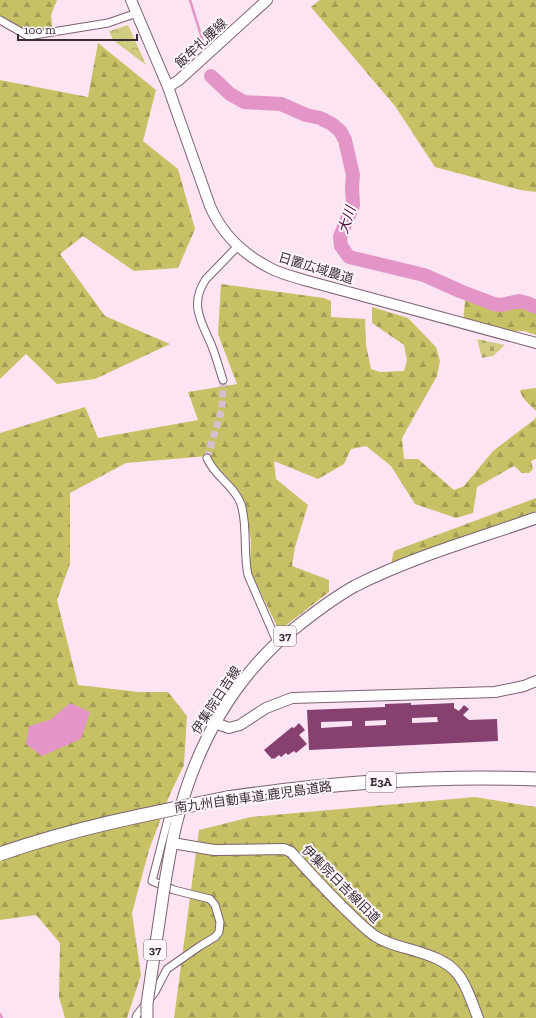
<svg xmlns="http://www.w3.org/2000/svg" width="536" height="1018" font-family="'Zilla Slab','Noto Sans JP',serif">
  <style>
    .forest { fill: url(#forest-firs) }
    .cemetery { fill: url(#cemetery-stones) }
    .park { fill: url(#park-crowns) }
    .water { fill: #e395c8 }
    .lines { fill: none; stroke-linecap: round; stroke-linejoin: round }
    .stream { stroke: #e395c8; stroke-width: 2.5 }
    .river { stroke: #e395c8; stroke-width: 14 }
    .building { fill: #874171; fill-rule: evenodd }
    .street-tunnel { stroke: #d5bfcc; stroke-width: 7; stroke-dasharray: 7 3.5; stroke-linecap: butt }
    .street-casing { stroke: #7b6171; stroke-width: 9 }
    .secondary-casing { stroke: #7b6171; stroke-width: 12 }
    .primary-casing { stroke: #7b6171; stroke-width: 13 }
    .highway-casing { stroke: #7b6171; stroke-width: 15 }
    .street { stroke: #fff; stroke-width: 7 }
    .secondary { stroke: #fff; stroke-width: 10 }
    .primary { stroke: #fff; stroke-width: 11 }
    .highway { stroke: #fff; stroke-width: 13 }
    .primary-bridge-casing { stroke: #7b6171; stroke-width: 13; stroke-linecap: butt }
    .highway-bridge-casing { stroke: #7b6171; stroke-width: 15; stroke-linecap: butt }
    .primary-bridge { stroke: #fff; stroke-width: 11 }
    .highway-bridge { stroke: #fff; stroke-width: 13 }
    .labels { text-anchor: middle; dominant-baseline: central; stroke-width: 4; stroke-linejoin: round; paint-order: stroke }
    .shield { fill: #fdf7fb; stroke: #736a70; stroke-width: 1 }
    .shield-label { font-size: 12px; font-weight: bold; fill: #382d34 }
    .street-label { font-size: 13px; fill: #382d34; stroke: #fdf7fb }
    .water-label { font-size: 14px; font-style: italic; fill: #4b053a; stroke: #fdf7fb }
  </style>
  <defs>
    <pattern id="forest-firs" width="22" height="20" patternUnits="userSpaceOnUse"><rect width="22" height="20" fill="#c7c166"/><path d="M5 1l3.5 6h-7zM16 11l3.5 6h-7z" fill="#a39d55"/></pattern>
    <pattern id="cemetery-stones" width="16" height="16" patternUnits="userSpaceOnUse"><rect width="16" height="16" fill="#d1cc81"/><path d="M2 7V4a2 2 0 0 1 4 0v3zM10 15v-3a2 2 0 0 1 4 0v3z" fill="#aba66a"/></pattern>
    <pattern id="park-crowns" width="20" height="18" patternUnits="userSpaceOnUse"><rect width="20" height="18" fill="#d1cc81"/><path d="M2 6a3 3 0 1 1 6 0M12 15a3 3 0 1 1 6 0" fill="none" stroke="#aba66a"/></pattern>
  </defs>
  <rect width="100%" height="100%" fill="#fce4f2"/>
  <path class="forest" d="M0,0H57L51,15L53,31L2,25L0,23Z
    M320,0H536V192L520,190L435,167L395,106L311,7Z
    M98,43L156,90L143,141L178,169L195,229L178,268L134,271L83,236L60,254L105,316L170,344L95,379L57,384L26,354L0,379V80L88,97Z
    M221,284L324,298L331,301V317L365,319L366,345L371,369L380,372L404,371L407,360L404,345L372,323V307L408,318L436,347L440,361L437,376L402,438L404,459H418L454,490L464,486L493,451L535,419L536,416V459L531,461L533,469L529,473H522L514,466L477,487L473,513L456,518L415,504L391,466L366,446L351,449L344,464L318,479L274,461L276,479L308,505L295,547L292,566L329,580V592L285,626H277L250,571L251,540L240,492L208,456L126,463L70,493V564L57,600L78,685L139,692H168L187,716L184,765L170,794L149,850L132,913L141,975L127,1018H65L59,997L60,943L36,915L0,920V433L85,407L98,438L198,420L188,392L237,384L218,334Z
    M470,300L506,310L528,307L536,310V335L524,331L495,332L463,322L465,301Z
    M536,388V411C530,404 522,400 520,390Z
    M536,498V511L391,564L394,551Z
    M475,797L536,807V1018H174L199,830L251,817Z"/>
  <path class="cemetery" d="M477,339L505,345L493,356L482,358Z"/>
  <path class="park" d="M128,25L146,65L113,40L109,31Z"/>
  <path class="water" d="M70,703L90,712L81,739L42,756L26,744L29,726L50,720Z"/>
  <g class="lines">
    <path class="stream" d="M190,0L204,45
      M0,1014L2,1018"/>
    <path class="river" d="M211,76L230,94L244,102L281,104L306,115L320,118L332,124L340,131L345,140L353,175L352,187L353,205L340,237L341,246L349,257L424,275L460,291L494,304L501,305L519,301L527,303L536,307"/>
  </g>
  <path class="building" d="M411,703V705L454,703V708L459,711L464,705L469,709L463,715L469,720L497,719L498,741L309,750L307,710L385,707V704ZM437,717L438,722L412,723V718ZM386,720V725L365,726V721ZM352,721V726L321,728V722Z
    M299,723L305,730L299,735L307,744L296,753L294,751L288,755L286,753L281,757L279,755L274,759L273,758L272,759L264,750L292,727L294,728Z"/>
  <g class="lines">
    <path class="street-tunnel" d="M207,458L222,409L223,380"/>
    <defs>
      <path id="street" d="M0,20L28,36L108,23L137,13
        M223,380C219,368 216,356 211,344C201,321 189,304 206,279L238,246
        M207,458C214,476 234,485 241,504C248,526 243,553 248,575L277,642
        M136,1018L137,1015L155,992L167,969L200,946L215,937L219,932L220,922L215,905L210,899L174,890L152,881L168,819L177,817"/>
      <path id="secondary" d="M131,0L168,87L210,206C222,234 244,255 272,269C282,274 294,277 304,280L536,343
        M168,87L179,80L267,0
        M215,723L229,728L240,725L266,708L292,698L495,692L524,686L536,681
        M172,843L214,850L284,849L291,852C309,872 326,891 346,910C355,919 365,929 375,936C386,943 397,946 409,949C458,963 461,972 478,1018"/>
      <path id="primary" d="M165,882C169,860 172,838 178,817C195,752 227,690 277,643C284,636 293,630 300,624C318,610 335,597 355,586C412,557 476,539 536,518"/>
      <path id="highway" d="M227,798C329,783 433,775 536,779"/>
    </defs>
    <use href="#street" class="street-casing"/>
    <use href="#secondary" class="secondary-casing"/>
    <use href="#primary" class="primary-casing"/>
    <use href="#highway" class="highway-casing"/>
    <use href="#street" class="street"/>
    <use href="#secondary" class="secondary"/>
    <use href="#primary" class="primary"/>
    <use href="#highway" class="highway"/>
    <defs>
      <path id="primary-bridge" d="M147,1018V1004L165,882"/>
      <path id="highway-bridge" d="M0,854C74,828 151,813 227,798"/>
    </defs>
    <use href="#primary-bridge" class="primary-bridge-casing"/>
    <use href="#highway-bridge" class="highway-bridge-casing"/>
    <use href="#primary-bridge" class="primary-bridge"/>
    <use href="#highway-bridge" class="highway-bridge"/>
  </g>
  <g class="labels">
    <g class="shield">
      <rect x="274" y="626" width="22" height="20" rx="3"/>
      <rect x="366" y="772" width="30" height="20" rx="3"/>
      <rect x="144" y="940" width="22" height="20" rx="3"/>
    </g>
    <g class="shield-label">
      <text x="285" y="636">37</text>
      <text x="381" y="782">E3A</text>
      <text x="155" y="950">37</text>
    </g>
    <g class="street-label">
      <text transform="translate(201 43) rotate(-43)">飯牟礼腰線</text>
      <text transform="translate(316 268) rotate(17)">日置広域農道</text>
      <text transform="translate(216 700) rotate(-57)">伊集院日吉線</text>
      <text transform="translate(253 797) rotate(-8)">南九州自動車道;鹿児島道路</text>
      <text transform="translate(341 884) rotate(45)">伊集院日吉線旧道</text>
    </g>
    <g class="water-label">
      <text transform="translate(347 220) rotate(-72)">大川</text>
    </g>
  </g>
  <path d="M18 34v6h119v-6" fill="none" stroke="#382d34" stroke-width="2"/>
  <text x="24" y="34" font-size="12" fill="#382d34" stroke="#fdf7fb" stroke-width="3" paint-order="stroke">100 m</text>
</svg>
